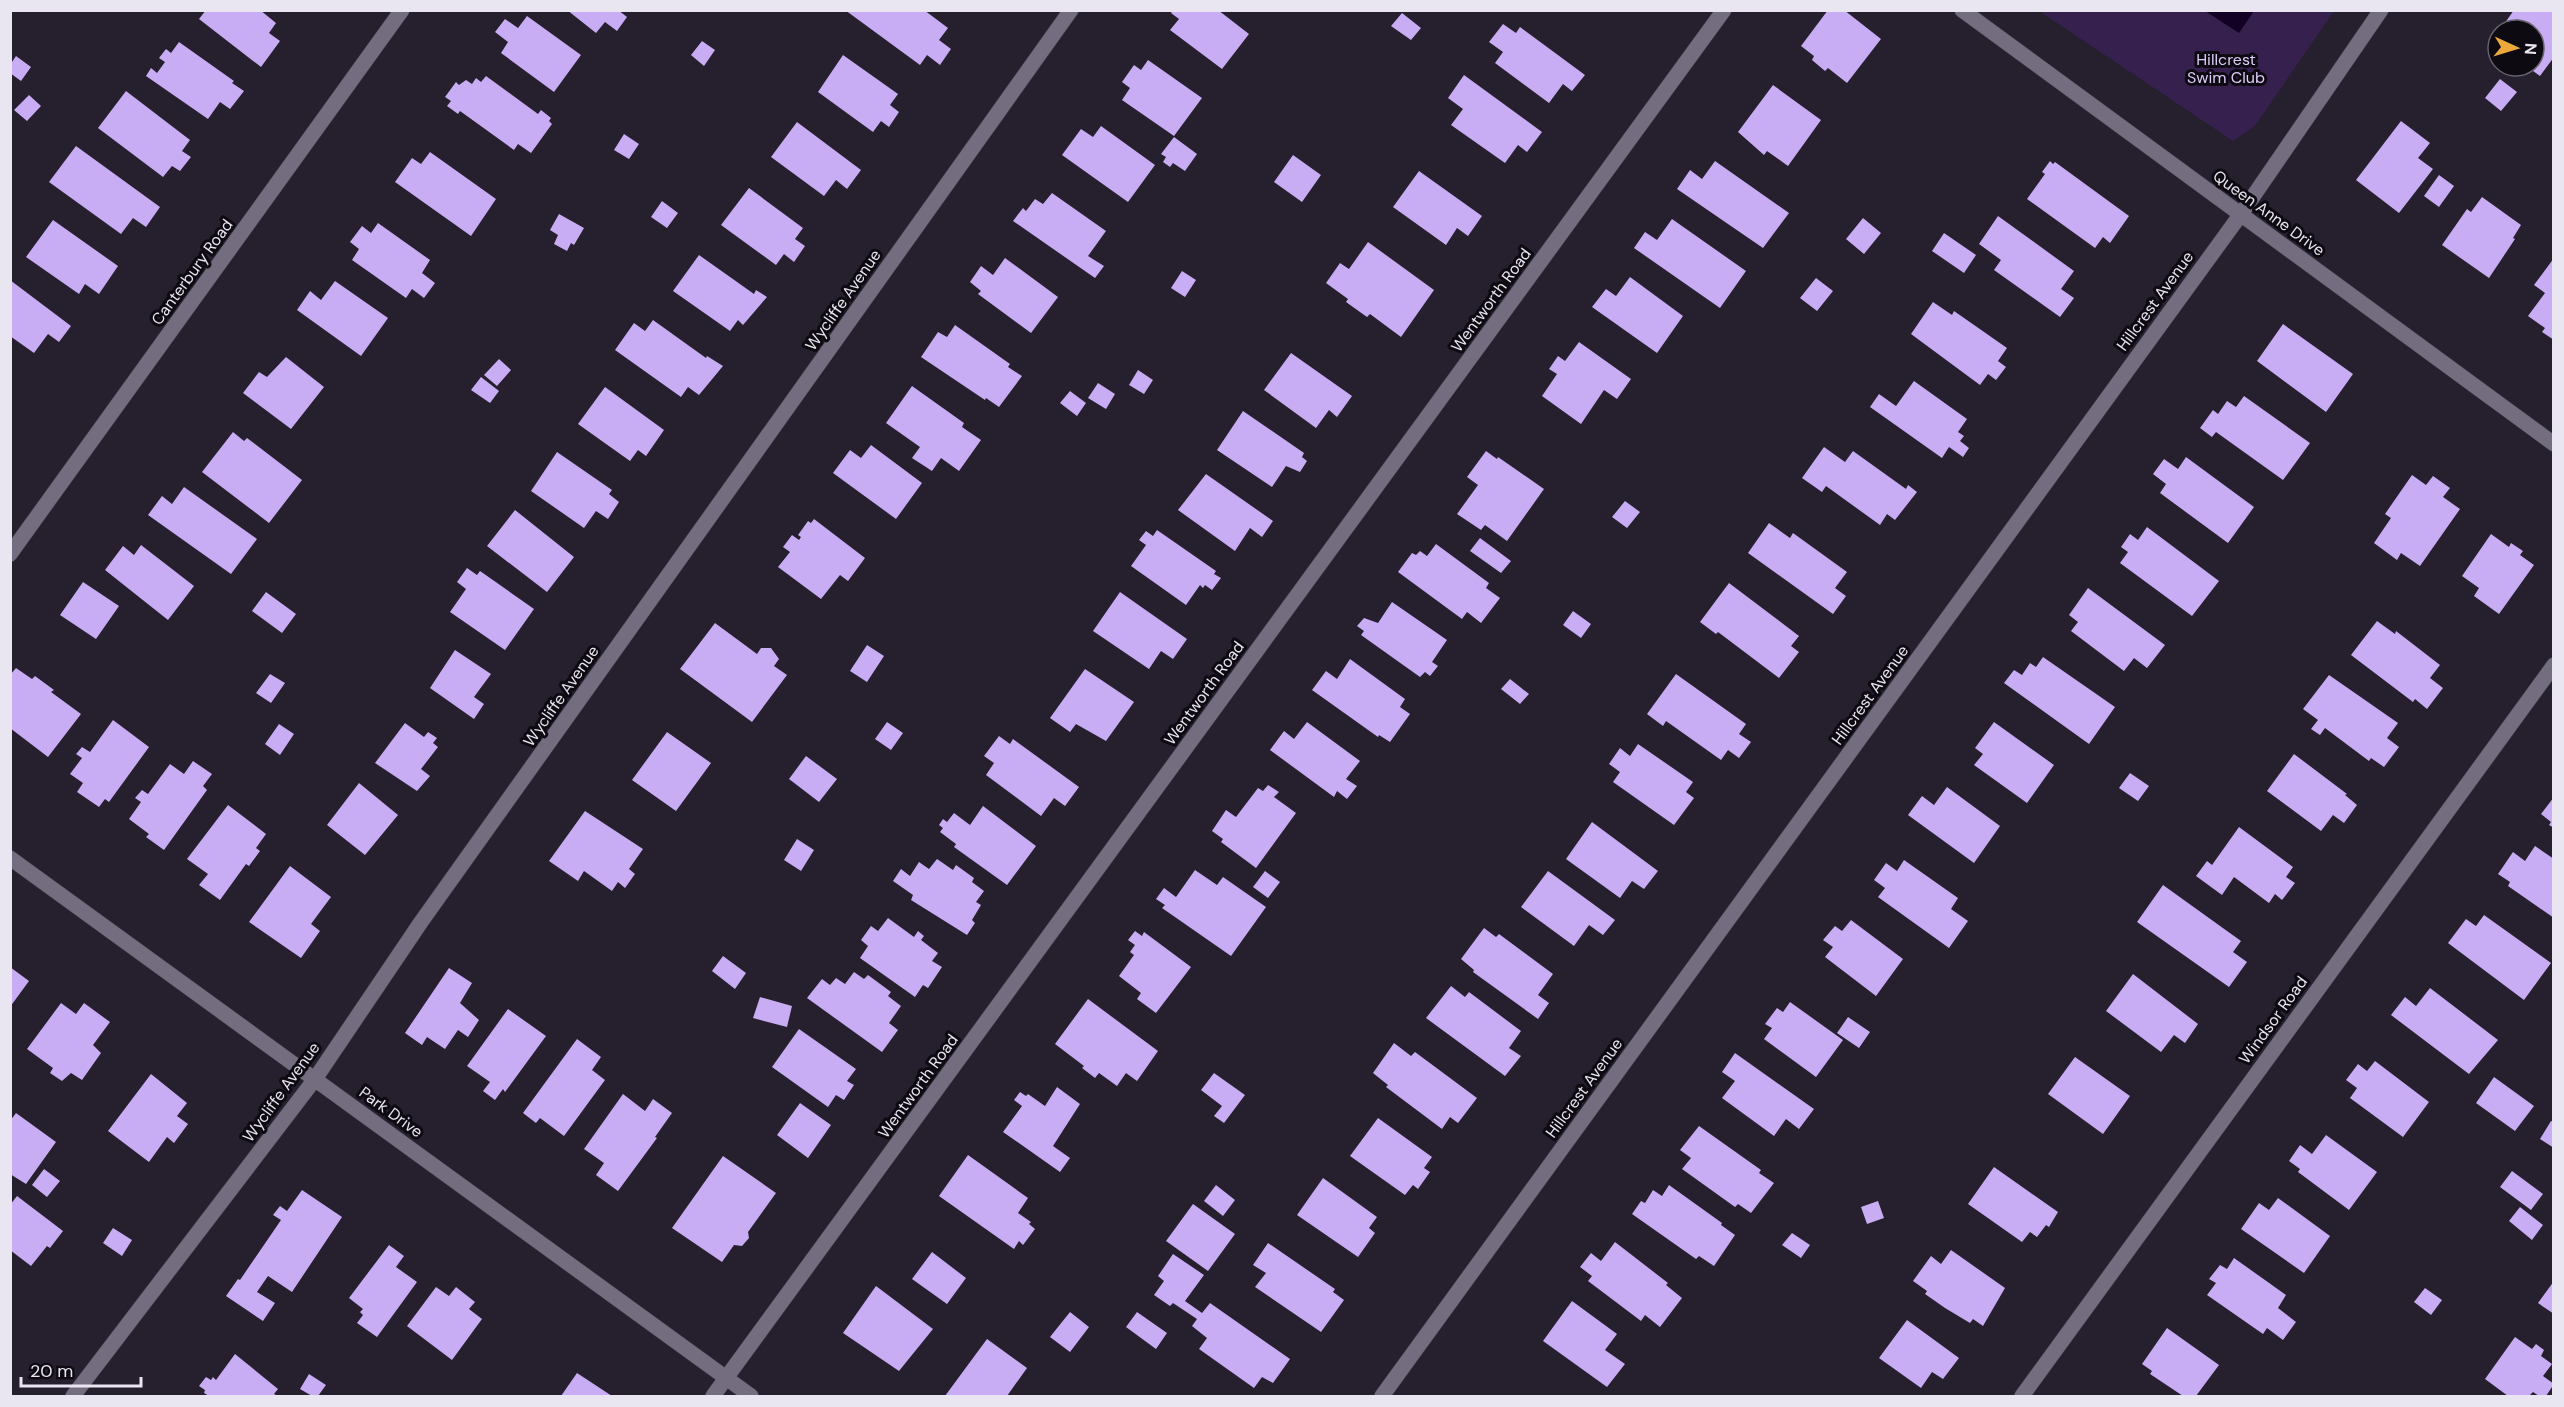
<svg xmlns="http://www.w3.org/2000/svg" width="2564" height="1407" font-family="'DM Sans',sans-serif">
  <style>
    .green { fill: #35204e }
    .water { fill: #120025 }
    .building { fill: #c9adf4 }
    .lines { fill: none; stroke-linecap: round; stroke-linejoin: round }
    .minor-casing { stroke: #3e3a46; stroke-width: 16 }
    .minor { stroke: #746d80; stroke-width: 15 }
    .labels { text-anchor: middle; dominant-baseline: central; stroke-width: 6; stroke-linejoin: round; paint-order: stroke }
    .park-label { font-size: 16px; fill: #decdfa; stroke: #0d0a11 }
    .street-label { font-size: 16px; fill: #eae6f1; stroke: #0d0a11 }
  </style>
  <rect width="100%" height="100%" fill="#251f2e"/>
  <path class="green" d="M2039,11H2334L2255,126L2233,141Z"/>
  <path class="water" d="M2205,11H2254L2239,33Z"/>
  <path class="building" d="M206,10H260L276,23L269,33L280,41L261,67L199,19Z
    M567,10H618L627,17L617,31L605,22L596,33Z
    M845,10H924L948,28L939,40L951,49L940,65L927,55L920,65Z
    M1173,10H1218L1249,34L1222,69L1170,30L1179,19L1171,13Z
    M1828,10H1844L1881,39L1847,83L1828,68L1825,71L1812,60L1814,56L1801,46Z
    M2514,10H2554V57L2540,76L2526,66H2534V30H2500Z
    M1402,13L1421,28L1411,40L1391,26Z
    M527,16L581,55L554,92L501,53L508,42L495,32L505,19L518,28Z
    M1503,24L1516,33L1520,27L1585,75L1572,91L1563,84L1549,103L1495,63L1503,52L1489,42Z
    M702,41L715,50L704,66L691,55Z
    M179,42L234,81L232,83L244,91L230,109L220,102L208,119L146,76L151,68L157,73L165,62L159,58L166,49L171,53Z
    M843,55L898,94L890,105L899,112L889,127L881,121L873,132L818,92Z
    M16,56L31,67L21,81L10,73V65Z
    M1148,60L1202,98L1174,136L1122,100L1130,88L1122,82L1134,65L1141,70Z
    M1464,75L1542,132L1527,152L1518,145L1505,163L1451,125L1463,109L1448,98Z
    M486,76L538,114L541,110L551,118L549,121L552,124L531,153L518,144L514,150L460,111L458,114L447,106L451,101L445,97L456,82L459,85L466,80L472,84L476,78L481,82Z
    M2500,79L2517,92L2501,111L2485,98Z
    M1773,85L1821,120L1788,166L1767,151L1764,155L1738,132Z
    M126,91L190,140L182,151L191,157L180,171L172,166L163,177L98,128Z
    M29,95L41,106L27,121L14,110Z
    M2401,121L2430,143L2418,158L2433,169L2399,213L2356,180Z
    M797,122L861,170L847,189L836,180L824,196L771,157Z
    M1101,126L1155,165L1128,202L1062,155L1081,129L1093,137Z
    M624,134L639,144L629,159L614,150Z
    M1174,137L1197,154L1185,171L1173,163L1170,167L1163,162L1166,157L1161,154Z
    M76,146L160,207L146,227L133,218L121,234L49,182Z
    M430,152L496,199L471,236L395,182L412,158L421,164Z
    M1293,155L1321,175L1302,202L1274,182Z
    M1715,161L1789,213L1763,248L1677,189L1690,170L1702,179Z
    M2050,161L2053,164L2055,162L2129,216L2110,243L2103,237L2095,248L2027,199L2045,174L2042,172Z
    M1419,171L1482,216L1468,236L1457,228L1446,245L1393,207Z
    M2439,175L2454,186L2439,207L2424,196Z
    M749,188L803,228L795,239L805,246L794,262L784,254L776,265L721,225Z
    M1052,193L1106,231L1088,256L1104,266L1095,278L1013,221L1023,208L1026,211L1035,199L1043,204Z
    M2482,197L2521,225L2513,238L2515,239L2489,278L2442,245L2467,209L2471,212Z
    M662,201L678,213L667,228L651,217Z
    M559,214L584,228L574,245L571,243L567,251L554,244L558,235L550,230Z
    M1998,216L2074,271L2061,289L2074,298L2060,317L1994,270L2001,260L1979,244Z
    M1863,218L1881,233L1864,254L1846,239Z
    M1672,219L1746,271L1720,308L1634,248L1645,232L1657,240Z
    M53,220L118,266L99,294L85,284L79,294L26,257Z
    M378,223L430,260L422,273L435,283L424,298L412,289L406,298L352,260L359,249L350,242L362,226L371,233Z
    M1944,233L1976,255L1964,273L1932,251Z
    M1368,242L1434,290L1401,337L1370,314L1367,317L1346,302L1348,299L1326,283L1340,263L1349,269Z
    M699,255L754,294L756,290L767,297L743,325L738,320L730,331L673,291Z
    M1005,258L1058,297L1031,333L978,294L981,291L970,282L981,266L993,275Z
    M2554,258V340L2542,332L2545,328L2528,316L2545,293L2534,285Z
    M1182,271L1196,280L1185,297L1171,288Z
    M1630,277L1683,316L1657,353L1592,307L1606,289L1616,296Z
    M1816,278L1833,291L1817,311L1800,298Z
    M10,280L71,326L59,342L48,334L34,353L10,336Z
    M335,281L388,318L361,356L297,310L310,291L321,300Z
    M1933,302L1952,315L1954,311L2007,348L1998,361L2006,367L1996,380L1988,374L1980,385L1911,334Z
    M653,320L706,358L707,356L723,366L699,395L688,387L681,397L615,350L634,323L645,331Z
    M2283,324L2353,374L2326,412L2257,361Z
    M955,325L1010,364L1008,367L1022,376L999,407L986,398L985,400L921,357L938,332L947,337Z
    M1579,342L1631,379L1617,399L1604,390L1581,424L1542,396L1557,374L1549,369L1558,356L1565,361Z
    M1291,353L1352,396L1337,417L1329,410L1316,428L1264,390Z
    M286,357L324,387L291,429L243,393L259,372L267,377Z
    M499,359L511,370L497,386L484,375Z
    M1138,370L1153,380L1144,394L1129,385Z
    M481,377L499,391L490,403L471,390Z
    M1914,381L1967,419L1958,432L1964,436L1960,441L1969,448L1963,457L1949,447L1942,458L1870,407L1879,394L1896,406Z
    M1098,383L1115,394L1106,409L1088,398Z
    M912,386L964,423L962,427L981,440L959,471L941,458L932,471L912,458L920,447L886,423Z
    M605,387L664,430L646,456L638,450L630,461L578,424Z
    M1070,391L1086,403L1077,416L1060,403Z
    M2244,396L2310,443L2283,480L2216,432L2212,437L2200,428L2213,410L2218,414L2227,401L2236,407Z
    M1243,411L1304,453L1302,457L1307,461L1300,472L1286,466L1272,487L1217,450Z
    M233,432L244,441L247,438L302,480L269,523L202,472Z
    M871,445L922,483L896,519L833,473L850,450L861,458Z
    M1824,447L1845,462L1853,451L1906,489L1908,485L1917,492L1895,520L1887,514L1880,525L1826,486L1822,492L1802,478Z
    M1486,451L1497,459L1498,457L1544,489L1507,541L1485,525L1481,530L1457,514L1478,485L1467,477Z
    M557,452L612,490L609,494L619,502L608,519L596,511L584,528L531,491Z
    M2186,457L2254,507L2228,543L2160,493L2166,484L2153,474L2164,459L2178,469Z
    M1206,474L1273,521L1262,537L1250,528L1235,551L1178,510Z
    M2412,475L2426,485L2433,476L2450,488L2443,497L2460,509L2420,566L2401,553L2397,560L2374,543L2391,518L2385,514Z
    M184,487L257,539L231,574L148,515L162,496L172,504Z
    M1625,501L1640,512L1627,528L1612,517Z
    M515,510L574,557L547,592L487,546Z
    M814,519L865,558L848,581L840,575L821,599L778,567L790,552L783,547L792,535L799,540L801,537L798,535L808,521L811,523Z
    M1769,523L1790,538L1793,533L1847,572L1835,588L1846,596L1833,614L1748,553Z
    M2147,527L2219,581L2192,616L2120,563L2128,552L2121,547L2130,534L2138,540Z
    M1157,530L1216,571L1214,574L1221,578L1212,590L1205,585L1203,588L1200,585L1186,605L1131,566L1146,545L1139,540L1146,531L1153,536Z
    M2491,534L2509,547L2511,543L2523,551L2520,555L2534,565L2499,614L2474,596L2479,588L2462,576Z
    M1480,538L1511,561L1501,573L1470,551Z
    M1436,544L1489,583L1486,588L1500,598L1481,623L1467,612L1462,619L1398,572L1412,553L1416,555L1420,551L1427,556Z
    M141,545L194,586L168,620L105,570L123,546L134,555Z
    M467,568L477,575L480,571L534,609L505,650L450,612L466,589L457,582Z
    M83,582L119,606L96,639L60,615Z
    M1729,583L1799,636L1791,646L1799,652L1779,678L1718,632L1716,634L1700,622Z
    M2088,588L2165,645L2147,668L2134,658L2124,671L2071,631L2078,622L2069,615Z
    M266,592L296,614L282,633L252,611Z
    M1120,592L1187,639L1173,659L1161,651L1149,669L1093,631Z
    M1392,602L1447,640L1432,662L1438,666L1430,676L1425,672L1420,677L1361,635L1364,631L1357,626L1364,618L1378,623Z
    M1573,611L1591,624L1581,638L1563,625Z
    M2377,621L2395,634L2396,631L2440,665L2430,678L2443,688L2427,709L2415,699L2413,702L2351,655Z
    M715,623L757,654L761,648H771L779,659L774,666L787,675L752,722L680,669Z
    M867,645L884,656L867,682L850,671Z
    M455,650L491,674L474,697L484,704L474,719L430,688Z
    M2043,657L2115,707L2089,744L2004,683L2014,670L2022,675L2030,663L2036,667Z
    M1350,659L1405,699L1400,707L1410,714L1390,742L1379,735L1378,737L1312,690L1326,671L1337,679Z
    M16,668L32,679L35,676L54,690L51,692L81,714L48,757L10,728V675Z
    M1085,669L1134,702L1106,741L1076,724L1070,732L1050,718Z
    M270,674L285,683L271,703L256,693Z
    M1676,674L1746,724L1739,734L1751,742L1739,758L1728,750L1721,760L1666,721L1663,726L1647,714Z
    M2329,675L2398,723L2387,738L2399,747L2384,767L2371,758L2369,761L2325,728L2320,735L2311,729L2318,720L2303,709Z
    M1510,679L1529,694L1520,704L1501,689Z
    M113,720L149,747L109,802L105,799L99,807L77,792L83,783L70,774L82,758L76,754L82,747L90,752Z
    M887,722L903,733L891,750L875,739Z
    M1307,722L1360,761L1346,779L1357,786L1347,799L1337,791L1334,797L1270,750L1284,731L1294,739Z
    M1994,722L2054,765L2027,803L1974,765L1983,754L1975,748Z
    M405,723L424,737L428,732L437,738L433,743L438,747L421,769L430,776L417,791L375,763Z
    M279,724L294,734L280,755L265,744Z
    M667,732L711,763L676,811L632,780Z
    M999,736L1010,744L1013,739L1079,787L1065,806L1054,798L1041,816L986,775L994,763L984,756Z
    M1638,744L1693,782L1686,792L1694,798L1674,825L1613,782L1620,772L1609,764L1620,748L1630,756Z
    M2294,754L2347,794L2345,795L2357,805L2344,823L2333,815L2321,831L2267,791Z
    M806,756L837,779L819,802L789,779Z
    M193,761L212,774L203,786L207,790L164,850L146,837L149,834L129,819L141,802L135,798L142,790L148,794L170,764L184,774Z
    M2130,773L2149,786L2138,801L2119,788Z
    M359,783L398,815L365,855L327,825Z
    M1268,785L1279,792L1274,797L1296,813L1256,868L1221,842L1223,839L1212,831L1226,810L1236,817L1258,788L1263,791Z
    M1947,787L2000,826L1974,863L1908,815L1922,796L1934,805Z
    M2554,797V828L2549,825L2551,822L2541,814Z
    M228,805L266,834L256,848L260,851L249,866L246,864L220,900L199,885L208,874L187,859Z
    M983,806L1036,846L1007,885L954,847L956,844L940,832L943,828L939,825L943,819L947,822L954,813L970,825Z
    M585,811L643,849L629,869L635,874L625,888L618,882L612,891L584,871L578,881L549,861Z
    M1592,822L1658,871L1644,889L1632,881L1620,898L1566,859Z
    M2239,827L2293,867L2286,877L2295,883L2282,900L2275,894L2269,903L2234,877L2222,895L2196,876L2207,861L2212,865Z
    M797,839L814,850L801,871L784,860Z
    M2535,846L2554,859V918L2508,886L2510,882L2498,874L2513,852L2525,861Z
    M937,859L953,870L956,865L974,878L972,882L984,891L976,902L981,905L972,920L975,923L967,935L911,900L913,895L893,881L901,869L910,876L919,862L929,869Z
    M1904,860L1958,898L1951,909L1968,921L1949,948L1878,897L1885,888L1874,880L1886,863L1897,871Z
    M290,866L331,897L311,924L320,931L301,958L249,922Z
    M1195,870L1217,885L1223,877L1266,907L1231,956L1162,908L1165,905L1156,899L1164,888L1176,897Z
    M1265,871L1280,882L1268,898L1253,887Z
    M1548,871L1615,920L1603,935L1589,925L1574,946L1521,907Z
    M2163,885L2241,941L2233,952L2247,962L2229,987L2137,922Z
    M2484,915L2551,963L2524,1000L2448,943L2466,919L2476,926Z
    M888,918L914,937L918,931L924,936L921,940L938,953L932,961L942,967L928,988L923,985L915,997L860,958L868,946L861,940L871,926L878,931Z
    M1851,920L1903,959L1876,996L1825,957L1833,947L1823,940L1835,926L1842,931Z
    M1484,928L1496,937L1499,934L1553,974L1538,995L1549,1003L1538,1019L1473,972L1474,970L1461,959Z
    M1135,931L1142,936L1144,932L1191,967L1156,1013L1137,999L1141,993L1119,976L1134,955L1130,952L1135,945L1128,940Z
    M723,956L746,973L735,989L712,971Z
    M10,967L29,981L10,1007Z
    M449,968L472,983L460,1003L479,1020L468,1037L458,1030L445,1049L427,1037L422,1045L405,1033Z
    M854,972L864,979L868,975L891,992L888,996L901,1006L889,1023L898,1030L882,1052L807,998L822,979L830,985L836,978L845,984Z
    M2133,974L2198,1024L2185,1043L2174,1035L2161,1052L2106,1011Z
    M1451,986L1465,997L1469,992L1521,1031L1509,1048L1521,1056L1505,1076L1426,1018Z
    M2430,988L2498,1040L2469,1074L2391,1015L2405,997L2416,1006Z
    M760,997L792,1006L787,1027L753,1018Z
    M1088,999L1158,1051L1137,1081L1126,1073L1117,1086L1099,1073L1095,1078L1082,1068L1084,1066L1055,1044Z
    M1790,1002L1843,1040L1816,1077L1764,1039L1772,1028L1765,1024L1777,1008L1783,1012Z
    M61,1003L76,1014L84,1003L110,1022L93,1045L101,1053L82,1080L71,1073L62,1081L50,1073L53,1068L27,1049Z
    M508,1009L546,1036L505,1092L503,1089L495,1100L483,1091L490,1082L467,1066Z
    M1848,1017L1870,1032L1859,1048L1837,1033Z
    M799,1029L856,1069L847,1081L854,1085L844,1100L836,1095L828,1107L772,1067Z
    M577,1039L601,1057L592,1070L605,1080L564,1136L540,1118L536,1123L523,1113Z
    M1394,1043L1411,1056L1415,1052L1477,1098L1458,1123L1450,1117L1442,1129L1386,1087L1388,1085L1373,1073Z
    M1735,1053L1814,1109L1799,1129L1786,1119L1774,1136L1722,1098L1735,1081L1722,1072Z
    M2075,1057L2130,1096L2103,1134L2048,1094Z
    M2375,1061L2429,1102L2403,1137L2350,1098L2357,1088L2346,1080L2358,1064L2367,1071Z
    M1214,1073L1245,1095L1224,1123L1214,1116L1222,1106L1201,1090Z
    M151,1074L187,1103L177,1116L188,1124L174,1143L167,1137L149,1162L108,1131Z
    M2494,1077L2534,1106L2515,1131L2476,1103Z
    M1057,1087L1080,1104L1053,1146L1070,1158L1060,1172L1003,1132L1022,1106L1014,1100L1020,1092L1026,1096L1028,1094L1045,1106Z
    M623,1094L645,1111L653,1099L672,1113L655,1137L657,1138L618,1191L596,1175L604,1163L584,1149Z
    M800,1103L831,1125L808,1158L777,1135Z
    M16,1113L56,1142L26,1184L10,1174V1121Z
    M1378,1118L1432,1157L1424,1168L1430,1172L1418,1189L1413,1185L1405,1195L1350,1156Z
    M2551,1121L2554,1122V1148L2540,1139Z
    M1699,1126L1761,1170L1759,1173L1774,1183L1751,1213L1738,1204L1735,1207L1682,1169L1691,1158L1680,1150Z
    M2326,1135L2377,1172L2349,1210L2298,1172L2300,1169L2289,1161L2300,1145L2312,1154Z
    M968,1155L1028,1198L1018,1213L1031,1222L1029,1224L1035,1229L1023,1245L1019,1241L1014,1249L939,1196Z
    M723,1156L776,1193L748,1232L749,1238L742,1246L734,1245L722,1262L672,1228Z
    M1994,1167L2058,1212L2049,1227L2046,1225L2037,1237L2030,1232L2022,1242L1968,1204Z
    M44,1169L60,1181L47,1197L32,1185Z
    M2512,1171L2543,1194L2531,1210L2500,1187Z
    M1323,1178L1377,1217L1369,1228L1375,1233L1358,1257L1297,1215Z
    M1216,1185L1235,1200L1223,1216L1204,1201Z
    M1669,1185L1722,1223L1721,1225L1735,1235L1714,1266L1699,1256L1696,1259L1632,1214L1641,1201L1645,1203L1653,1190L1662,1196Z
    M302,1190L342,1217L292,1292L268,1276L257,1292L275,1303L263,1321L226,1296L238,1279L240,1280L281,1220L273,1215L280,1206L287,1211Z
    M17,1196L63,1231L50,1248L47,1246L31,1266L10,1250V1205Z
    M2278,1198L2330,1236L2304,1273L2241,1229L2259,1203L2269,1210Z
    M1878,1201L1884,1218L1867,1224L1861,1207Z
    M1193,1204L1235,1234L1208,1271L1166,1241Z
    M2520,1207L2543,1225L2532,1240L2509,1221Z
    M113,1228L132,1240L122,1256L103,1243Z
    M1792,1233L1810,1245L1801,1258L1782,1245Z
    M1615,1242L1668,1283L1666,1285L1682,1298L1660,1327L1645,1315L1641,1321L1588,1281L1592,1276L1580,1267L1591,1253L1601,1261Z
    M1268,1243L1335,1289L1333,1292L1344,1300L1321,1332L1255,1287L1266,1273L1253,1265Z
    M389,1245L404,1256L396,1267L417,1282L377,1337L357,1323L363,1315L360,1312L363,1309L349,1298Z
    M1951,1250L2005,1288L1983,1326L1973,1319L1970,1323L1945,1308L1925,1294L1927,1291L1913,1281L1931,1256L1941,1264Z
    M932,1252L966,1278L947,1304L912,1279Z
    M1173,1254L1204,1275L1185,1301L1202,1313L1210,1303L1290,1359L1273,1383L1262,1377L1254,1388L1199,1349L1207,1338L1192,1326L1197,1319L1173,1303L1170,1306L1154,1295L1164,1281L1158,1276Z
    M2234,1258L2286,1295L2278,1308L2296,1322L2283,1340L2267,1328L2263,1334L2207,1295L2216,1283L2209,1279L2220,1265L2227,1269Z
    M2554,1281V1314L2538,1303Z
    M876,1286L933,1329L899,1371L843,1333Z
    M436,1287L449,1296L456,1287L475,1302L469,1309L482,1319L452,1360L407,1326Z
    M2425,1288L2442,1300L2431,1315L2414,1302Z
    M1572,1301L1617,1334L1605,1350L1625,1364L1607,1387L1543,1341Z
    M1070,1312L1089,1327L1070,1352L1050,1337Z
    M1137,1312L1167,1333L1156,1349L1126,1327Z
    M1907,1320L1959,1358L1943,1379L1932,1372L1921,1388L1879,1358Z
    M2167,1328L2219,1365L2196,1396H2183L2150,1374L2152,1371L2142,1364Z
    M2515,1337L2532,1349L2536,1344L2544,1350L2541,1356L2552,1364L2543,1376L2554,1384L2546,1396H2539L2533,1392L2529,1396H2508L2485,1379Z
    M987,1339L1027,1368L1007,1396H945Z
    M235,1354L278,1389L274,1394L278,1396H209L204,1393L205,1390L199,1386L206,1377L211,1380L213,1377L216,1380Z
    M577,1373L612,1396H561Z
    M309,1374L326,1385L318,1396H312L300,1389Z"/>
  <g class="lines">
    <defs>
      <path id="minor" d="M1962,10L2554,444
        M10,554L402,10
        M10,858L751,1396
        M73,1396L315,1079L421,922L1071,10
        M713,1396L1724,10
        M1382,1396L2241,214L2381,10
        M2022,1396L2554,665"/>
    </defs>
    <use href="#minor" class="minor-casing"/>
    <use href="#minor" class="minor"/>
  </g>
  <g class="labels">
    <g class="park-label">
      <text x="2226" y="59">Hillcrest<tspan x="2226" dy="18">Swim Club</tspan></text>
    </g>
    <g class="street-label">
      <text transform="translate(2269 213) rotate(36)">Queen Anne Drive</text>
      <text transform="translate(192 272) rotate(-54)">Canterbury Road</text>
      <text transform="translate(843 300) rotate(-55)">Wycliffe Avenue</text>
      <text transform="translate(1491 300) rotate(-54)">Wentworth Road</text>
      <text transform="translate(2155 301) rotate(-54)">Hillcrest Avenue</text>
      <text transform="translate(1204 693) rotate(-54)">Wentworth Road</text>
      <text transform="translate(1870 695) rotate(-54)">Hillcrest Avenue</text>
      <text transform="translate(561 696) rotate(-55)">Wycliffe Avenue</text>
      <text transform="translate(2273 1020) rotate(-54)">Windsor Road</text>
      <text transform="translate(918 1086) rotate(-54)">Wentworth Road</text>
      <text transform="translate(1584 1088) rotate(-54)">Hillcrest Avenue</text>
      <text transform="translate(281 1092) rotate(-54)">Wycliffe Avenue</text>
      <text transform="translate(391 1112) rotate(36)">Park Drive</text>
    </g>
  </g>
  <rect width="2564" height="1407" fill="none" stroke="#eae6f1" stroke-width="24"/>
  <g transform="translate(2516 48) rotate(94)"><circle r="28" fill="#0d0a11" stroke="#65626b" stroke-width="1.5"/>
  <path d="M0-4.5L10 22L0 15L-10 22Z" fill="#eda83b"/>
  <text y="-9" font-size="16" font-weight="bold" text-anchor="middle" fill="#eae6f1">N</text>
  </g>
  <path d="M21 1377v9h120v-9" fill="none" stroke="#eae6f1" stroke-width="3"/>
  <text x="30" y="1377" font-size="18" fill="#eae6f1" stroke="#0d0a11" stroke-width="4.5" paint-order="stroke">20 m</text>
</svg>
